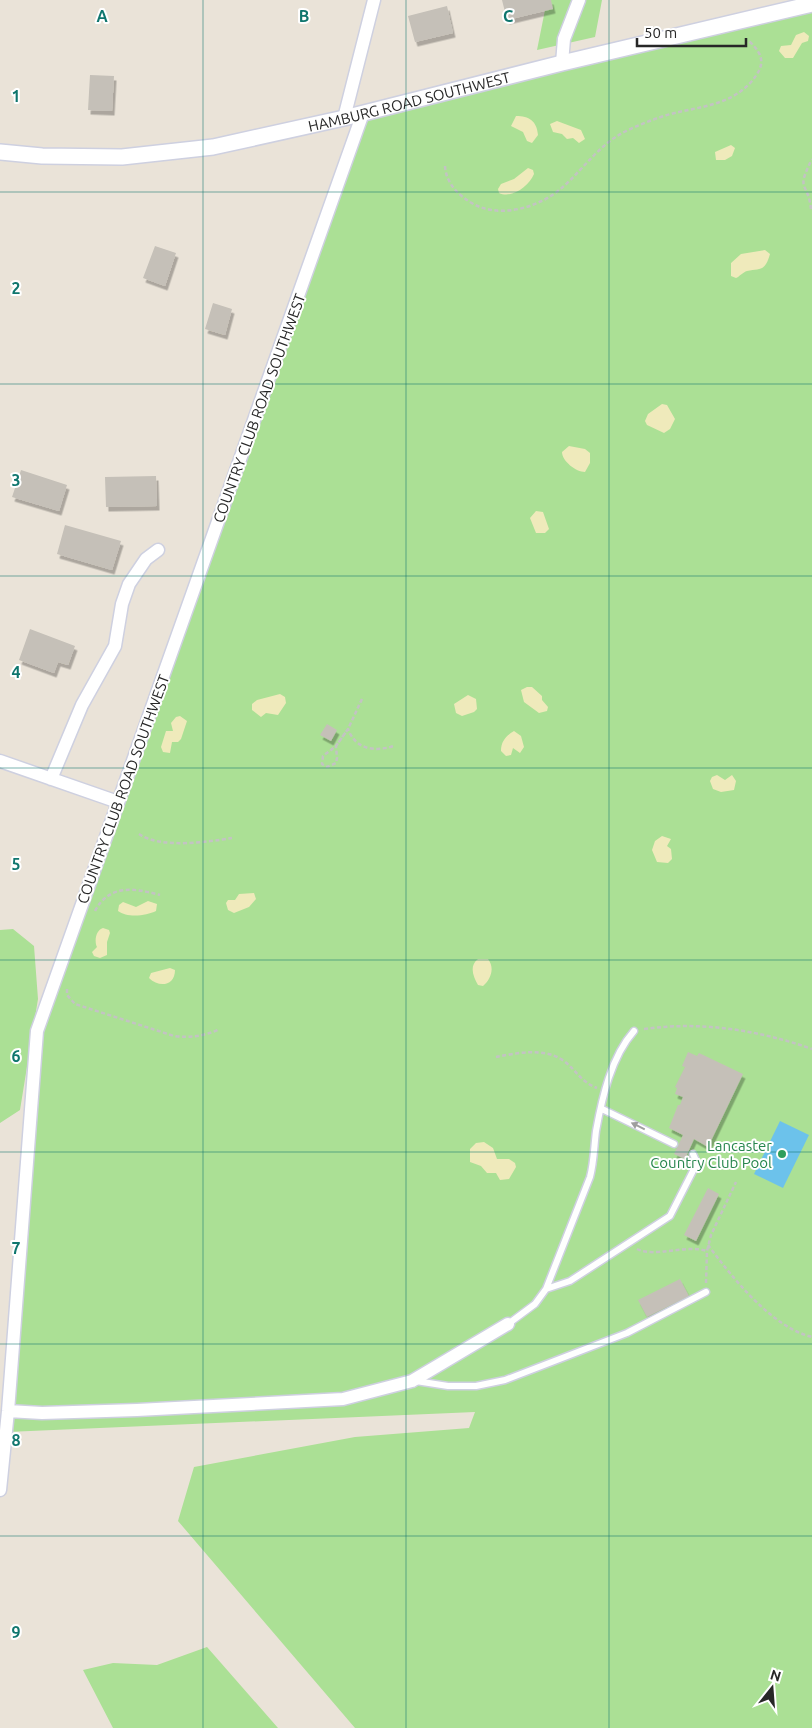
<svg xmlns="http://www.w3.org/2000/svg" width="812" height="1728" font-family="Ubuntu,sans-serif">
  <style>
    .green { fill: #abe095 }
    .sand { fill: #efeabb }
    .water { fill: #6cc2eb }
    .building { fill: #c5c0b8; filter: url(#shadow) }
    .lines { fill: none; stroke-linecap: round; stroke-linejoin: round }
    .service-casing { stroke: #ced0e0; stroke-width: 9 }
    .minor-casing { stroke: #ced0e0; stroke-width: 15 }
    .tertiary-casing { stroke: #ced0e0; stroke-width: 18 }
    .path { stroke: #c3c3c3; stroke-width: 2.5; stroke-dasharray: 4 2.5; stroke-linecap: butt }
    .service { stroke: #fff; stroke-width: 6 }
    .minor { stroke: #fff; stroke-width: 12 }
    .tertiary { stroke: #fff; stroke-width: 15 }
    .oneway { fill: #9e9e9e }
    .grid { fill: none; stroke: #0f766e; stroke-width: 1; stroke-opacity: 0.55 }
    .leisure-dot { fill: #2e9e5b; stroke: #fff; stroke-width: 2 }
    .labels { text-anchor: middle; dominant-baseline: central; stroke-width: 4; stroke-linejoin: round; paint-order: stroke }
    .street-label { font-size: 15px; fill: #272727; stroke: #fff }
    .leisure-label { font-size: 15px; fill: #27864d; stroke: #fff; text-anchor: end }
    .grid-label { font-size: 16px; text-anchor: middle; font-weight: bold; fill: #0f766e; stroke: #fff; stroke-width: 4; stroke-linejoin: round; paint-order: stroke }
  </style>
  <defs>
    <filter id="shadow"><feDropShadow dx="2.5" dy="4.5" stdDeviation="0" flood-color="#0004"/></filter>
  </defs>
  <rect width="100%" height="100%" fill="#eae3d8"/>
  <path class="green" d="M547,0H602L595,37L537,50Z
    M812,4V1728H355L178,1521L194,1467L355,1437L469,1428L475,1412L7,1432L37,1031L363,113Z
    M13,929L34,946L38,999L20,1110L0,1123V930Z
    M207,1647L278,1728H113L83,1670L113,1663L157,1665Z"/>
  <path class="sand" d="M804,32L809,36L808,41L802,43L793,58H785L779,51L781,46L791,45L796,35Z
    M516,116C529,116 537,121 538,135L532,143L527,141L523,132L511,126Z
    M557,121L581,130L585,139L579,143L573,138L567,139L562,134L553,132L550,124Z
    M731,145L735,148L732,156L725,160H716L715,152Z
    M528,168L533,170L534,174C529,186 512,199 499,193L498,189L501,184L514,179Z
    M765,250L770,254C765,272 760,268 747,271C743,272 739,277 736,278L731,276V263L741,254Z
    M662,404L667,405L675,419L670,429L664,433L647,425L645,421L648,414Z
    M569,446L585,449L590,453V463L585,472C576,472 562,461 562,452Z
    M536,511L543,512L549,529L545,533H536L530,518Z
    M527,687H532L542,696V700L548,707L547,711L539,713L524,702L521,690Z
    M280,694L285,697L286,703L278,715L266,713L261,717L252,710V704L257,700Z
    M468,695L476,699L477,709L474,712L462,716L456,713L454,704Z
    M180,716L187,721L181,739L178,742H172L170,753L163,752L161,747L166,731H173L171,723L176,717Z
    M514,731L521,736L524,747L520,753L513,748L511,755L506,756L501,751C501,741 506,736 514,731Z
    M732,775L736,781L734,790L721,792L713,789L710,781L712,777L717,775L725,780Z
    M662,836L671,839L667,846L671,849L672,859L668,863L657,862L652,850L655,841Z
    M254,893L256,899L249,907L234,913L228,910L226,903L228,900H235L239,894Z
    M148,901L157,904L156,911C146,916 127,918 118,911L119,905L123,902L136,907Z
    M103,928L109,930L110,933L107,942V955L100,958L94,956L92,952L97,947C94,941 96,930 103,928Z
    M478,959H488C495,968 491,979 483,986L478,985C473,976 469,966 478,959Z
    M170,968L175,970C175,986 159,988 149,978L151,973Z
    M484,1142L493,1148L497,1159H509L515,1163L516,1167L509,1179L500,1180L496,1173H487L481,1166L470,1162V1149L476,1143Z"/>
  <path class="water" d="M780,1121L809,1135L783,1188L754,1174Z"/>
  <path class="building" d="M502,0H551L553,9L507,20Z
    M447,6L453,33L415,42L408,16Z
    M90,75L114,76L112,111L88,110Z
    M155,246L176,253L165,286L143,278Z
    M213,303L232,309L225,335L205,329Z
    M21,470L67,485L59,511L12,497Z
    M156,476L157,506L106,507L105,477Z
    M65,525L121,541L112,570L57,554Z
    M30,629L75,646L68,665L58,662L54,673L19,660Z
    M327,724L337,730L331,741L320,735Z
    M688,1052L697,1056L699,1053L743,1074L708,1147L694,1139L685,1159L674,1154L683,1135L669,1128L678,1105H680L683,1097L675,1094L677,1088L675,1087L685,1067L682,1066Z
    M708,1188L719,1194L696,1241L684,1235Z
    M680,1279L689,1296L647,1317L638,1300Z"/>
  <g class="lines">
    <defs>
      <path id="service" d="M602,1109L674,1144
        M546,1289L570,1281L670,1216L697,1163L693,1154
        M508,1324L535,1304L546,1289L590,1177C594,1162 594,1147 596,1131C602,1098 611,1057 634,1031
        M416,1381L448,1386H476L505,1380L627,1333L706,1292"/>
      <path id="minor" d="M562,63L564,39L579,0
        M344,118L374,0
        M0,761L118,802
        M51,779L82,705L115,646L122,604L129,584L146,559L158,550
        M8,1411L42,1413L137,1410L343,1399L412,1381L508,1324
        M0,1490L8,1411L37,1031L363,113"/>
      <g id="tertiary">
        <path id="s1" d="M0,152L42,156L122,157L213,147L344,118L562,63L812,4"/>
      </g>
    </defs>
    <use href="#service" class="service-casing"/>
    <use href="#minor" class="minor-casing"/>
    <use href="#tertiary" class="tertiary-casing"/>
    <path class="path" d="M445,166C446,182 456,193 470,202C498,220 540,208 564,186C585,167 600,144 626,131C643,123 661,116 679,112C706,106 732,103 751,82C765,66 765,56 749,41
      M811,209C808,180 795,193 812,159
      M362,699L348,729L336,746L337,758L336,763L327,767L322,764L323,756L336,746L348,729C356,750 375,752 394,746
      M139,834C160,849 208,842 232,838
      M95,911C109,884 135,888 160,895
      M67,989V995L75,1004L174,1036C191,1038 203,1036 218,1030
      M644,1029C702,1021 758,1030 812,1049
      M496,1057C517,1053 545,1047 564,1061C577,1071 581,1082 597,1088
      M708,1245C732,1277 771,1327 812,1337
      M637,1249C655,1258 685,1244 707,1251
      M706,1283L707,1251L711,1235L736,1182"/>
    <use href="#service" class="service"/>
    <use href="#minor" class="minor"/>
    <use href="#tertiary" class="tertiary"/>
  </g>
  <defs><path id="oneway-solid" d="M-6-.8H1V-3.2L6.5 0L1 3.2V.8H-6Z" transform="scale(1.25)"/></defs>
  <use class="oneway" href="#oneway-solid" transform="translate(638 1126) rotate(-154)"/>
  <path class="grid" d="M203,0V1728M406,0V1728M609,0V1728M0,192H812M0,384H812M0,576H812M0,768H812M0,960H812M0,1152H812M0,1344H812M0,1536H812"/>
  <circle class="leisure-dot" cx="782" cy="1154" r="5"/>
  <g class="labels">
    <g class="street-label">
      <text stroke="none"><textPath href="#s1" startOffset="415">HAMBURG ROAD SOUTHWEST</textPath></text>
      <text transform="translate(259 408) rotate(-70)">COUNTRY CLUB ROAD SOUTHWEST</text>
      <text transform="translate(123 789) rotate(-70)">COUNTRY CLUB ROAD SOUTHWEST</text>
    </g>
    <g class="leisure-label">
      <text x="772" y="1145">Lancaster<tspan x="772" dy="17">Country Club Pool</tspan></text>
    </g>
  </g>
  <g class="grid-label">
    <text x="102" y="22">A</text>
    <text x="304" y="22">B</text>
    <text x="508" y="22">C</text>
    <text x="16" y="102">1</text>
    <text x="16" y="294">2</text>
    <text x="16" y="486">3</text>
    <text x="16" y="678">4</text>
    <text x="16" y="870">5</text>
    <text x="16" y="1062">6</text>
    <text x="16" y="1254">7</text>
    <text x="16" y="1446">8</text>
    <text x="16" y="1638">9</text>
  </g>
  <g transform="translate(772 1688) rotate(17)" stroke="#ffffff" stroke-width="4" paint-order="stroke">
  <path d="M0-4L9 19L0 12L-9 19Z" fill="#272727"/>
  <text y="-8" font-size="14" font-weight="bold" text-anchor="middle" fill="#272727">N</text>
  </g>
  <path d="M637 38v8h109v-8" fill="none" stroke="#272727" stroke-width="2.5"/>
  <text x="644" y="38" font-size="15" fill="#272727" stroke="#ffffff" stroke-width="4" paint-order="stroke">50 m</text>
</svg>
